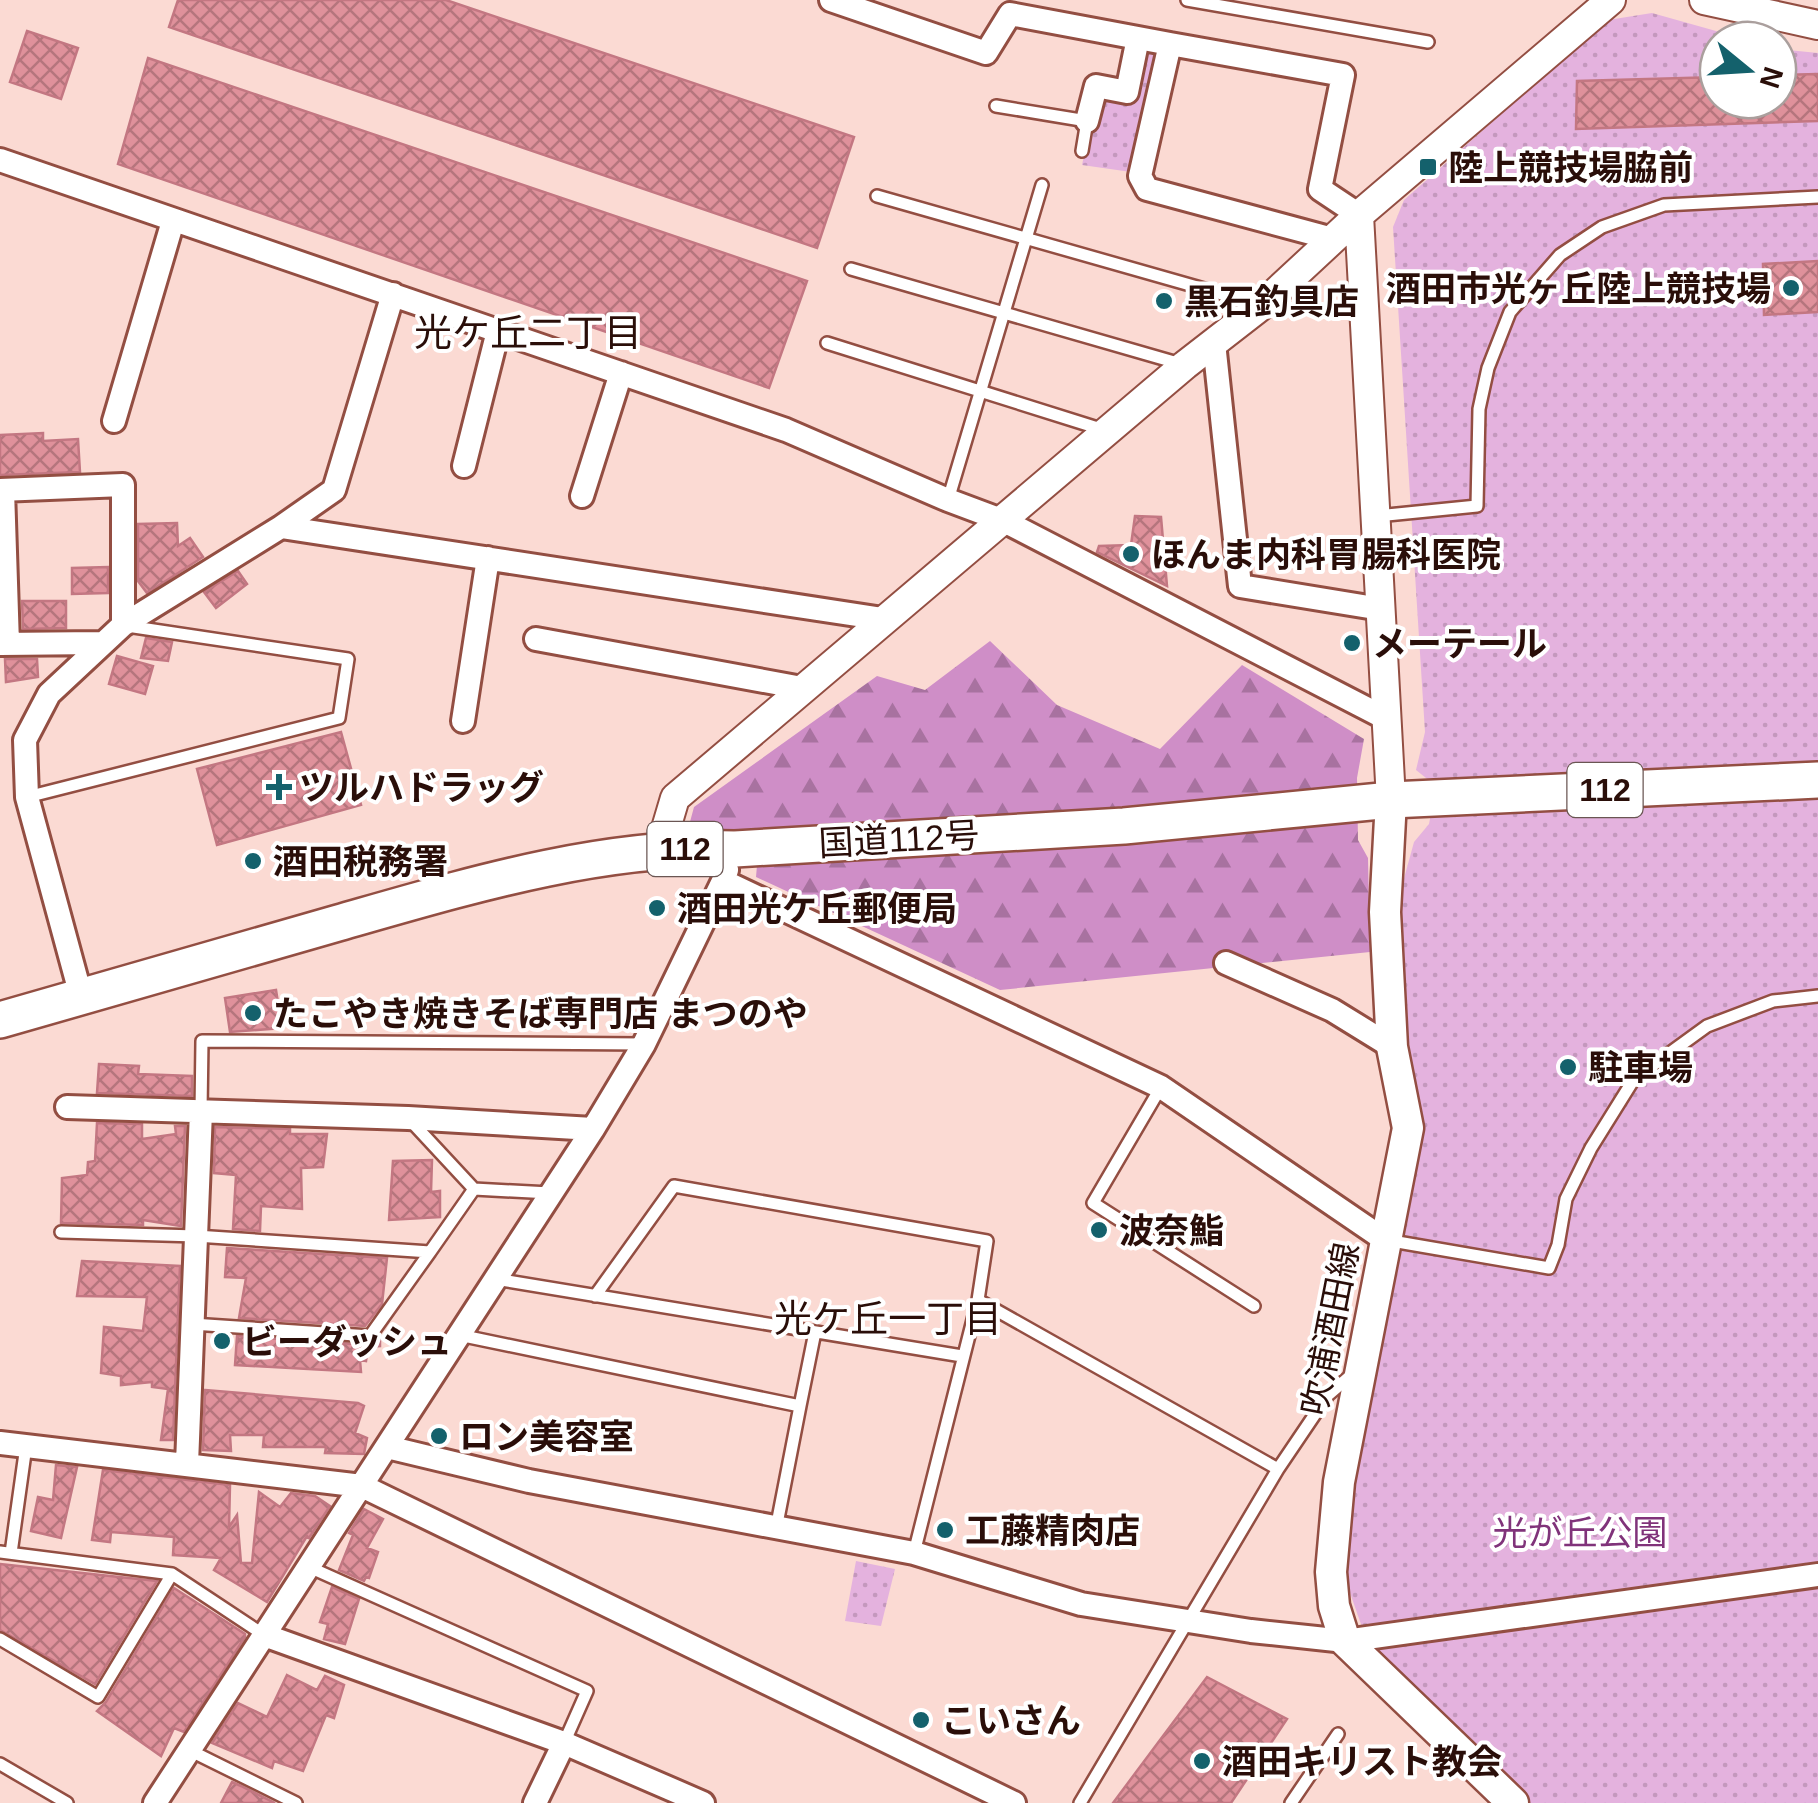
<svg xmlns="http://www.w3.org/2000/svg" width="1818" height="1803" font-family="Helvetica,'Noto Sans JP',sans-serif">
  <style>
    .forest { fill: url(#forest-firs) }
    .park { fill: url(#park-dots) }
    .building { fill: url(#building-cross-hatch); stroke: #c37782; stroke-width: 2.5 }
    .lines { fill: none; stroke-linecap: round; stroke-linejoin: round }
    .service-casing { stroke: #934e42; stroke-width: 16 }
    .minor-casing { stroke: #934e42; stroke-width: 28 }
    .tertiary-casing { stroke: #934e42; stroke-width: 32 }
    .secondary-casing { stroke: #934e42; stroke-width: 35 }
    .trunk-casing { stroke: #934e42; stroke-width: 40 }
    .service { stroke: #fff; stroke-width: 11 }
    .minor { stroke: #fff; stroke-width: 22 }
    .tertiary { stroke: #fff; stroke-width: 28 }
    .secondary { stroke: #fff; stroke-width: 30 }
    .trunk { stroke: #fff; stroke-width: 35 }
    .poi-dot { fill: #14616c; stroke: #fff; stroke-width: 4 }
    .labels { text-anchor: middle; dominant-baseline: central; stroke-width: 8; stroke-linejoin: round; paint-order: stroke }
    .shield { fill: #fff; stroke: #6a5653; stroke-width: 2.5 }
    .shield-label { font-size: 32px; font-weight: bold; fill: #2a0e09 }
    .poi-label { font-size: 35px; font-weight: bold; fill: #2a0e09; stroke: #fff; text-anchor: start }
    .street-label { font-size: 35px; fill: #2a0e09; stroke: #fff }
    .park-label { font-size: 35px; fill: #80337a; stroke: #fff }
    .neighbourhood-label { font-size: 38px; fill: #2a0e09; stroke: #fff }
  </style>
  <defs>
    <pattern id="forest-firs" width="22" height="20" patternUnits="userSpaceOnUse" patternTransform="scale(2.5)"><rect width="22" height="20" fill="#cf8ec7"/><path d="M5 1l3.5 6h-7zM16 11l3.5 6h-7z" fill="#a872a0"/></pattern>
    <pattern id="park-dots" width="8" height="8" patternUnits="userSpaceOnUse" patternTransform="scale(2.5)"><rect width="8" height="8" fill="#e4b2de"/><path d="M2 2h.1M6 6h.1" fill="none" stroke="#c498bd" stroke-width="1.8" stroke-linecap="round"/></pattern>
    <pattern id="building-cross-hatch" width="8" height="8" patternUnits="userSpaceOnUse" patternTransform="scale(2.5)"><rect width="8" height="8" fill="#df919b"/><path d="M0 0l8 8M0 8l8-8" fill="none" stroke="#b5757d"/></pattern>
  </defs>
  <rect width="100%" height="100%" fill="#fbdad3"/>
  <path class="forest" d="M990,641L1057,705L1160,749L1242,665L1364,739L1357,778L1358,840L1368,858L1370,952L1000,990L756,877L760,830L687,833L694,807L877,676L925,690Z"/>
  <path class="park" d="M1652,13L1748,40H1718V100H1778V49L1818,53V1803H1506L1378,1673L1348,1587L1339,1539L1416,1122L1397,904L1414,842L1429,824L1436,786L1416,770L1425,732L1393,227L1404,200L1608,20Z
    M1140,41L1166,47L1138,173L1082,165L1098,91L1130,93Z
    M856,1561L895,1569L881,1626L845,1621Z"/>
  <path class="building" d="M178,0H446L854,137L817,248L169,27Z
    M27,31L78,48L61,99L10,82Z
    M148,58L807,281L769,388L118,164Z
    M1818,74V121L1576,129L1577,81L1718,77V100H1778V75Z
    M1818,261V312L1764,315L1763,264Z
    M43,433V441L78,439L80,472L0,475V435Z
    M1135,516L1161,517L1167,586L1097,552L1099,546L1131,545Z
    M177,523L178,546L190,538L203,557L147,593L138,581V524Z
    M108,567V593L72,594V568Z
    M238,571L247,584L216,608L204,592Z
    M22,601H66V628L23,629Z
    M146,638L172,642L168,661L141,658Z
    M117,656L153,666L145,694L109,684Z
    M5,659H37L38,677L6,682Z
    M341,732L361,805L217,845L197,769Z
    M276,990L282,1028L230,1032L225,998Z
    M99,1064L139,1066L138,1074L192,1076V1096L97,1093Z
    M97,1123L142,1124V1139L176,1134L175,1126H185L181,1226L143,1220V1225L61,1223L62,1178L87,1175L88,1162L95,1161Z
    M215,1127L290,1129V1134H327L323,1167L301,1168L302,1209L261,1206L260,1231L233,1229L236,1175L214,1173Z
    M432,1160L431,1192L440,1191V1217L389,1220L393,1161Z
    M227,1248L387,1258L382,1304L365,1326L239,1318L246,1278L225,1277Z
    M82,1261L180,1266L173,1440H161L168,1389L152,1387V1382L121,1385V1376L101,1373L104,1327L143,1331L147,1297L77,1296Z
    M237,1336L369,1345L380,1338V1346L368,1347L366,1361L360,1360L361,1372L235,1365Z
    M205,1390L358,1403L364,1406L355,1433L367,1438L364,1454L325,1453L326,1447H263L264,1435H230L231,1451L203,1450Z
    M56,1465L77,1467L61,1538L31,1531L38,1497L53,1500Z
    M103,1470L230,1485L229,1527L237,1515L241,1563H252L259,1492L280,1507L291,1493L315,1496L330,1506L309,1538L307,1536L267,1602L214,1570L221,1558L173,1555L174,1537L111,1532L110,1542L92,1540Z
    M364,1509L383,1519L367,1548L378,1552L369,1578L366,1577L364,1581L339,1570L353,1535L349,1533Z
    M0,1564L110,1576L157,1581L95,1684L0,1630Z
    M332,1587L359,1599L345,1644L324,1639L328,1624L320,1622Z
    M174,1588L245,1634V1637L184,1732L174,1728L161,1756L97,1711L106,1702Z
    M287,1675L317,1690L325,1676L344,1685L334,1718L326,1715L303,1771L274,1761L272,1768L212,1743L238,1703L267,1717Z
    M1207,1677L1287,1719L1231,1803H1113Z
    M232,1782L241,1786L275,1803H221Z"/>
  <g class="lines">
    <defs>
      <path id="service" d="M1187,0L1428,42
        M996,106L1087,121L1082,151
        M877,196L1257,304
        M851,269L1181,364
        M827,343L1104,430
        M948,500L1042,185
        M1377,516L1477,506L1479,409L1488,368L1510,312L1560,255L1602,227L1664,205L1818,197
        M27,797L339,718L348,659L127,626
        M1161,1087L1093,1203L1254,1306
        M201,1111L202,1041L644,1044
        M409,1119L474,1189
        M61,1232L196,1236L430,1252L474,1189L550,1193
        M1386,1240L1549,1268L1558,1245L1566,1199L1591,1148L1634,1079L1707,1026L1773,1001L1818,996
        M495,1279L962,1356
        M595,1296L674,1186L987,1241L978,1300
        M192,1324L370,1336L430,1252
        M459,1335L800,1406L776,1529
        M800,1406L815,1332
        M0,1552L172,1574L264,1635
        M11,1553L26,1446
        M914,1553L978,1300L1278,1469
        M309,1567L587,1691L564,1743
        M0,1639L98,1697L172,1574
        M189,1750L296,1803
        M0,1764L67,1803
        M1080,1803L1278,1469L1328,1395L1355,1372
        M1291,1803L1338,1734"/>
      <path id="minor" d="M831,0L986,53L1010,14L1138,38L1127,92L1096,86L1087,121
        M1138,38L1170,44L1140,176L1147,189L1333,239
        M1170,44L1343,75L1320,189L1359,215
        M0,160L786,430L948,500L1004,521L1387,719
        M1214,343L1240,586L1381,609
        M114,421L173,221
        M464,466L498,331
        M0,490L123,485V625
        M3,490L8,644
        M582,496L621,373
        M281,527L334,490L393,294
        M536,639L802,688
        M0,644L100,643
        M463,721L488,558
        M727,870L723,881L1161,1087L1385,1240
        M1226,963L1332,1010L1392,1047
        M81,996L27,797L25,740L49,694L123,625L281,527L883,619
        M67,1107L408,1118L593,1129
        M0,1443L362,1486L1014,1803
        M387,1447L529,1481L914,1553L1081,1604L1251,1631L1345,1641L1818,1575
        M187,1464L201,1111
        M264,1635L564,1743L703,1803
        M155,1803L593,1129L644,1044L723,881
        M535,1803L564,1743"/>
      <path id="tertiary" d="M1704,0L1818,25
        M1359,215L1391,800
        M659,852L675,798L1185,365L1261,306L1359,215L1611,0"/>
      <path id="secondary" d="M1391,800L1385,912L1392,1047L1408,1128L1339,1482L1331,1572L1334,1606L1345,1641L1513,1803"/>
      <path id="trunk" d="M0,1020C112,987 225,955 338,923C468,886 598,846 735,849L1124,826L1391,800L1818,780"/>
    </defs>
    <use href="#service" class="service-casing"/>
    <use href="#minor" class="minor-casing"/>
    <use href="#tertiary" class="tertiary-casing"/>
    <use href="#secondary" class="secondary-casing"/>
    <use href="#trunk" class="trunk-casing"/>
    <use href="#service" class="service"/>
    <use href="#minor" class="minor"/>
    <use href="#tertiary" class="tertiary"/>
    <use href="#secondary" class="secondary"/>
    <use href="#trunk" class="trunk"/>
  </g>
  <g class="poi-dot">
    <rect x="1418" y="157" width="20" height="20" rx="5"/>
    <circle cx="1791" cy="288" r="10"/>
    <circle cx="1164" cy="301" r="10"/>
    <circle cx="1131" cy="554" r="10"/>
    <circle cx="1352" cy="643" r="10"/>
    <path d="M274 772h10v10h10v10h-10v10h-10v-10h-10v-10h10z"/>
    <circle cx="253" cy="861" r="10"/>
    <circle cx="657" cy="908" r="10"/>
    <circle cx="253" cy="1013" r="10"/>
    <circle cx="1568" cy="1067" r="10"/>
    <circle cx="1099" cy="1230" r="10"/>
    <circle cx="222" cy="1341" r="10"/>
    <circle cx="439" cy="1436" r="10"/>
    <circle cx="945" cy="1530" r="10"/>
    <circle cx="921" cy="1720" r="10"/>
    <circle cx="1202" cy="1761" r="10"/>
  </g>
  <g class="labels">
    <g class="shield">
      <rect x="1567.5" y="763" width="75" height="54" rx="8"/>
      <rect x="647.5" y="822" width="75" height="54" rx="8"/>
    </g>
    <g class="shield-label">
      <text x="1605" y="790">112</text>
      <text x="685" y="849">112</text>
    </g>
    <g class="poi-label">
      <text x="1448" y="167">陸上競技場脇前</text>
      <text x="1771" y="288" text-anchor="end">酒田市光ヶ丘陸上競技場</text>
      <text x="1184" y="301">黒石釣具店</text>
      <text x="1151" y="554">ほんま内科胃腸科医院</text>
      <text x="1372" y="643">メーテール</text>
      <text x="299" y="787">ツルハドラッグ</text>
      <text x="273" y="861">酒田税務署</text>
      <text x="677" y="908">酒田光ケ丘郵便局</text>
      <text x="273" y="1013">たこやき焼きそば専門店 まつのや</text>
      <text x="1588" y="1067">駐車場</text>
      <text x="1119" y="1230">波奈鮨</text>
      <text x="242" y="1341">ビーダッシュ</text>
      <text x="459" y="1436">ロン美容室</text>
      <text x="965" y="1530">工藤精肉店</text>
      <text x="941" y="1720">こいさん</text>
      <text x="1222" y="1761">酒田キリスト教会</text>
    </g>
    <g class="street-label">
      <text transform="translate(899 839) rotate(-3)">国道112号</text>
      <text transform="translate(1330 1329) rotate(-79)">吹浦酒田線</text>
    </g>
    <g class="park-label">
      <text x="1580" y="1532">光が丘公園</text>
    </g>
    <g class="neighbourhood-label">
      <text x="528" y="333">光ケ丘二丁目</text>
      <text x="888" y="1319">光ケ丘一丁目</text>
    </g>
  </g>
  <g transform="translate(1748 70) rotate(108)"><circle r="48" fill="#ffffff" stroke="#aa9f9d" stroke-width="2.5"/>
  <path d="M0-8L18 38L0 25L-18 38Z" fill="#14616c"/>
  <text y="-15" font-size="28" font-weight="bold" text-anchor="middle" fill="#2a0e09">N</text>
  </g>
</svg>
